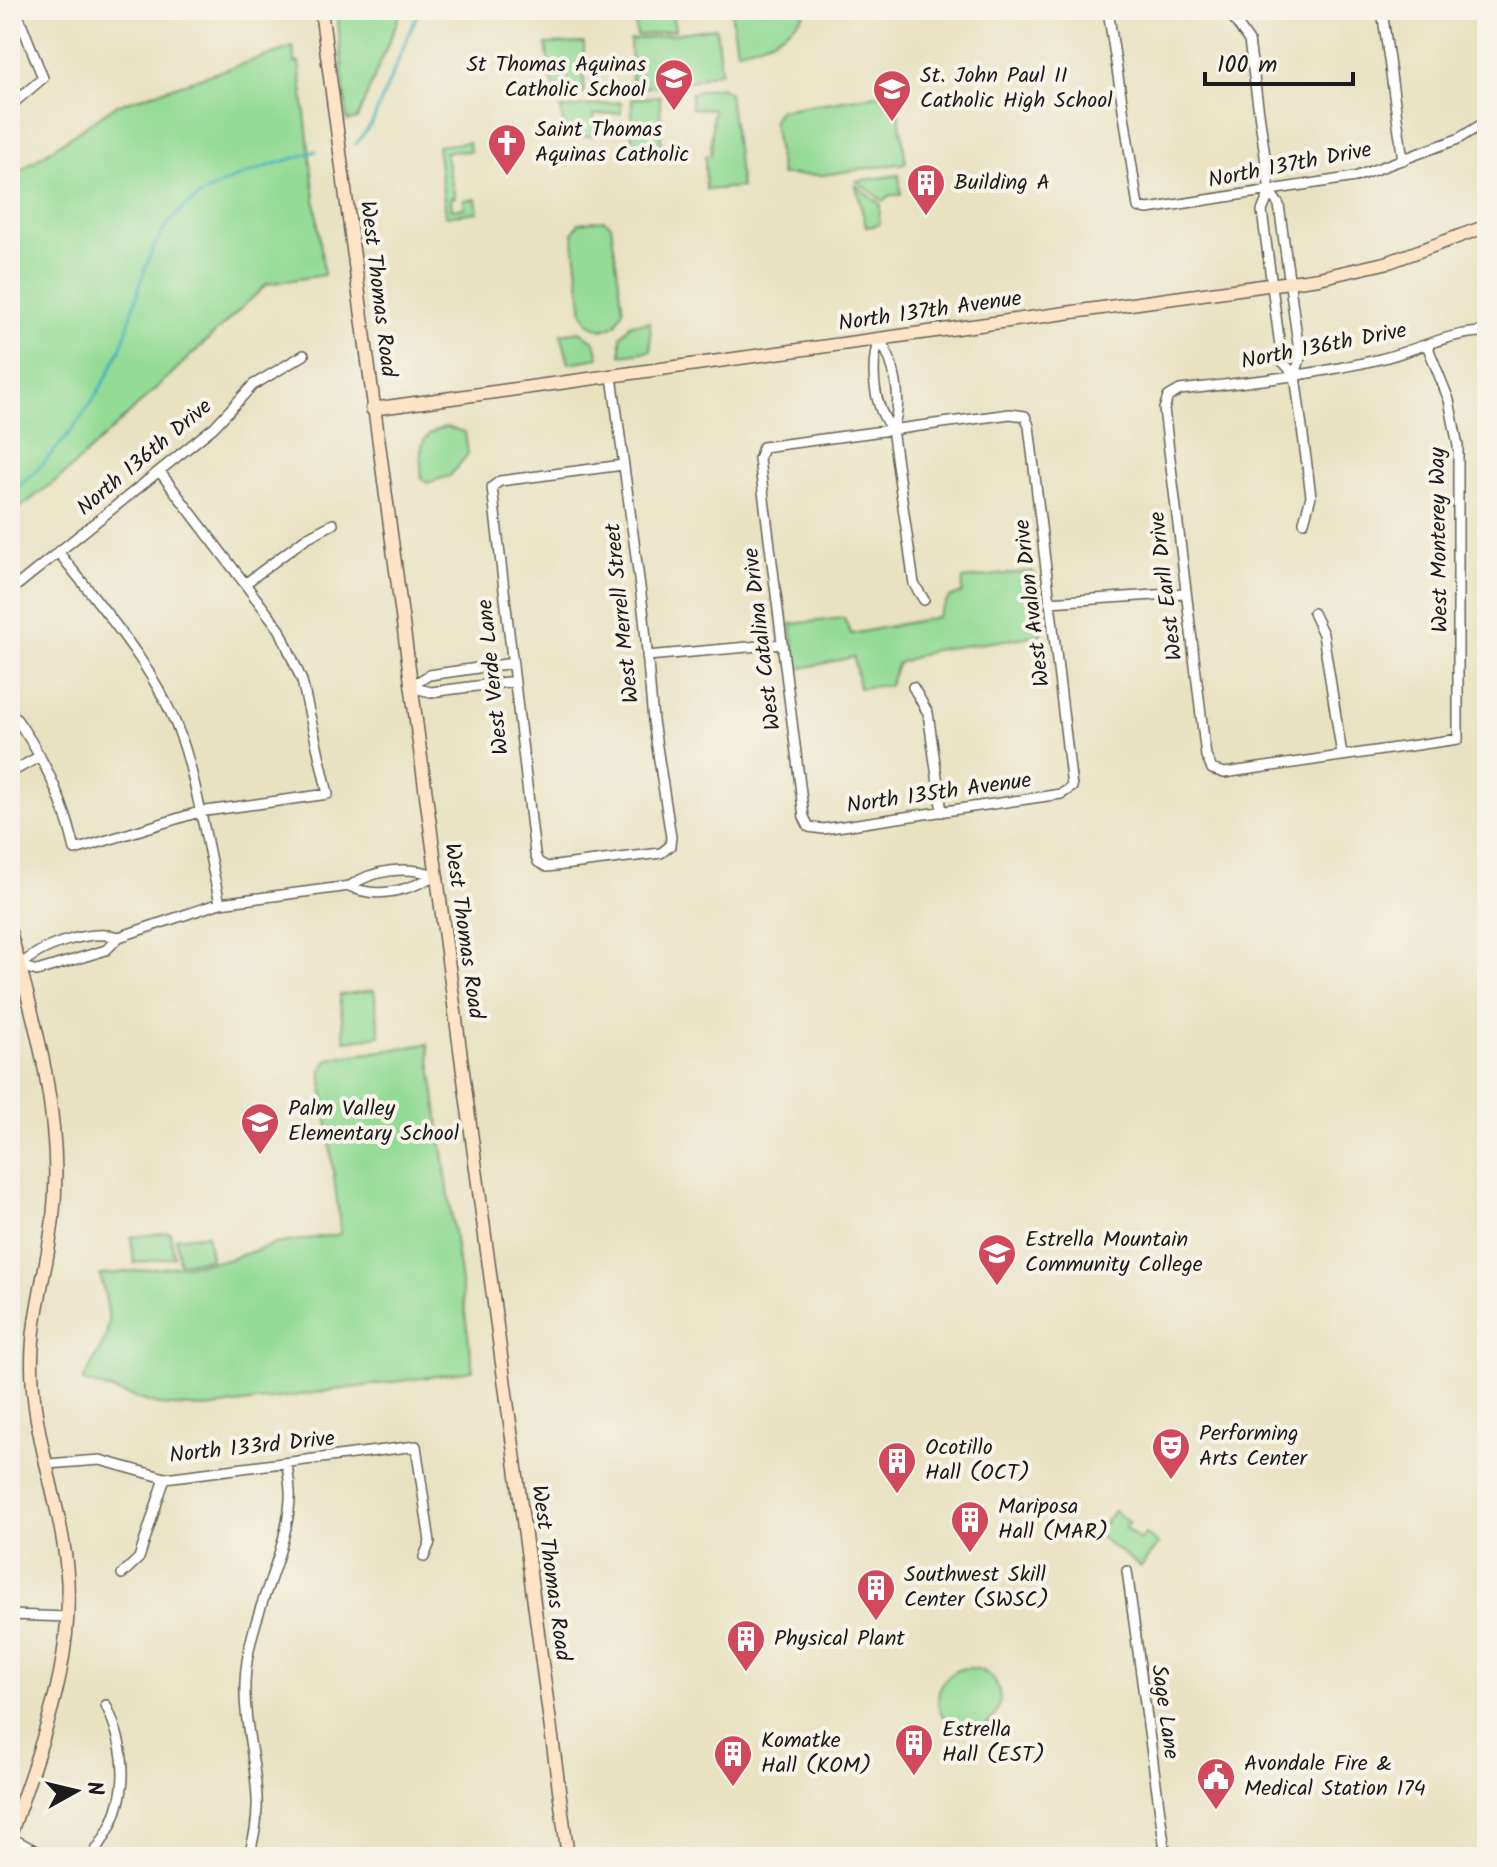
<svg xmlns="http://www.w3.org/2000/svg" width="1497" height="1867" font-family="Kalam,sans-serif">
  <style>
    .green { fill: #94db95; stroke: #587c58; stroke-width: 2 }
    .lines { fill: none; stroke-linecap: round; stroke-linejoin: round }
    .stream { stroke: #42b1bd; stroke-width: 3 }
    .street-casing { stroke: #636156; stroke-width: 12 }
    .secondary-casing { stroke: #636156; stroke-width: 15 }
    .street { stroke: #fff; stroke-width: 9 }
    .secondary { stroke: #fee4c6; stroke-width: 12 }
    .labels { text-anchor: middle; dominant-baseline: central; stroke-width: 8; stroke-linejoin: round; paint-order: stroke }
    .poi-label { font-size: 22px; fill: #1c1c1c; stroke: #f7f3e8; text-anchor: start }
    .street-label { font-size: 22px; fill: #1c1c1c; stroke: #f7f3e8 }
  </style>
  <rect width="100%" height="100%" fill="#f7f3e8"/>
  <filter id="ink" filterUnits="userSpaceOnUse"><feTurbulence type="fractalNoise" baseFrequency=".0125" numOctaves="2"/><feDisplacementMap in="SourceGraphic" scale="16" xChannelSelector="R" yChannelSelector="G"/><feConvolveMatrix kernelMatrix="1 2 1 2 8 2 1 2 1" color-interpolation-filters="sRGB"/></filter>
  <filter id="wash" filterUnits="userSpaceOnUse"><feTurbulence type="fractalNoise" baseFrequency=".006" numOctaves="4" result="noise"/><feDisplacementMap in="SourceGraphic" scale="32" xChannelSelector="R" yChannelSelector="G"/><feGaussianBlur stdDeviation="1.8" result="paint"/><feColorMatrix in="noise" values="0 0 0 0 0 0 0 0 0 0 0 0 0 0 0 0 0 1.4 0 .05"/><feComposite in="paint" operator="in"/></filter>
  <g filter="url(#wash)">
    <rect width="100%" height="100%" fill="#e8e2c1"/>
    <path class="green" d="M337,10H402L357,119L347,121Z
      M618,10H672L675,30L637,36L635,21H618Z
      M731,10H808C789,34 766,45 737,50Z
      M716,28L721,71L692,81L632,89L630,40Z
      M584,43V93L560,97L551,79L546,44Z
      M293,47L295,63L299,62L324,275L267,284L66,473L10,515V178L115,106Z
      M720,87L729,93L741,187L706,190L705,156L711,155L713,109L691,108V93Z
      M896,92L906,163L823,175H781L773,120L779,110Z
      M660,96L661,150L632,151V99Z
      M621,102V113L594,115L597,135L565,139L561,109Z
      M469,142L470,151L445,152L455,197L451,198L452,209L464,208V200L476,199L478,212L446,216L437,146Z
      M899,175L901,195H891L883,201L857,181Z
      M856,185L880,204L879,225L866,227Z
      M604,220L611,225L623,310L616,325L602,330L589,324L583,313L573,233L579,223Z
      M650,322L651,351L621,355V336L631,324Z
      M580,331L595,342L599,358L569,363L561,334Z
      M446,427L465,432L468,454L450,476L427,483L422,479C420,454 416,434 446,427Z
      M1032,571L1036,577L1041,635L934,650L898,663L889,685L859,688L854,657L797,669L791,624L844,618L851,634L937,617L949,598L962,593L963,579Z
      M374,990L380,1036L345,1041L339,995Z
      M428,1044L473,1371L207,1408L158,1405L83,1381C110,1330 115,1333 100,1275L227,1260L275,1244L341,1234L321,1071L329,1059Z
      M170,1232L174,1257L134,1263L131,1237Z
      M207,1234L211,1259L179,1263L176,1238Z
      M1114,1511L1130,1523L1125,1528L1140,1540L1145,1534L1158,1544L1141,1567L1096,1534Z
      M938 1699a31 31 0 1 1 62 0a31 31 0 1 1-62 0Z"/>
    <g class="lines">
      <path class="stream" d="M356,144L372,123L419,10
        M10,493C53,460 96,404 118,354C139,307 140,251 177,214C213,179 271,166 316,151"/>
    </g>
  </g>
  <g filter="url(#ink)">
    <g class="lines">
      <defs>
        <path id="street" d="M1108,10L1138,207L1148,209L1355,177L1458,139L1487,121
          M1382,10L1403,160
          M1231,15L1249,41L1270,192L1279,205L1300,359L1295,375L1311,496L1304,522
          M10,106L43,78L16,10
          M1270,192L1262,211L1282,361L1295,375
          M879,339C895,361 904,403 892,429L914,584L924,600
          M879,339C870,366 873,407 892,429
          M1427,345L1449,400L1458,446V739L1224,773L1212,769L1206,756L1164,409L1168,397L1180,390C1247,382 1315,375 1380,359C1415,351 1451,331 1487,332
          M612,376L644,617L653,721L671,837L670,846L661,853L547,867L538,862L535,854L492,487L500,481L623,465
          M1010,414L1025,416L1029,426L1072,787L1061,794L823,829L809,827L804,817L759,459L763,447Z
          M59,553C108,615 167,681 188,759C201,806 209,855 220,903
          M246,583L306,538L333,524
          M10,591L214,427L253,385L304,355
          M1049,602L1185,593
          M1313,613L1323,634L1342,755
          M647,656L782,644
          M410,687L429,675L513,663
          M410,687L431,692L515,681
          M913,687L928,713L942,812
          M10,710C41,752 64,799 75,850L199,812L328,794L302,681L280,630L160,472
          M10,773L40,756
          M350,886C375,900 411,890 435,875
          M119,937C90,929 41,945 20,966L37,971L106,950L119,937L220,903L350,886C374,869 407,866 435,875
          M47,1464L100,1460L165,1478L416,1446L430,1542L424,1557
          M1127,1571L1166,1857
          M122,1574L139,1558L165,1478
          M10,1615L68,1617
          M10,1837L47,1857
          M91,1857C129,1808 132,1761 106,1705
          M248,1857C271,1794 243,1745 245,1683C247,1618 286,1561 290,1500C291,1488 288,1475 287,1463"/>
        <path id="secondary" d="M321,10L568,1857
          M372,409L1319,278L1389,262L1487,226
          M10,932C36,1022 64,1123 53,1218C48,1266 32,1313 32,1362C31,1422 53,1482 63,1541C82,1648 43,1737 10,1836"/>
      </defs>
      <use href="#street" class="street-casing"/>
      <use href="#secondary" class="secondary-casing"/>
      <use href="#street" class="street"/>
      <use href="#secondary" class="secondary"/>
    </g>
  </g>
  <defs>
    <symbol id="school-pin" viewBox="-11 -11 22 30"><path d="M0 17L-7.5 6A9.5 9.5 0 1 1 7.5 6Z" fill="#d1495b" stroke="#f7f3e8"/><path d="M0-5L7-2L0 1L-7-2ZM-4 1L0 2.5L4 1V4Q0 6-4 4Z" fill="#fff"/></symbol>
    <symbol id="church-pin" viewBox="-11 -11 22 30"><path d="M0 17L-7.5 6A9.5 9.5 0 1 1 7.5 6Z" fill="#d1495b" stroke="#f7f3e8"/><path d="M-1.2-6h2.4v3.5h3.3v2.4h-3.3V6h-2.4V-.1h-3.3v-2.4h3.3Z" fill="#fff"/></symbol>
    <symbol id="building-pin" viewBox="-11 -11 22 30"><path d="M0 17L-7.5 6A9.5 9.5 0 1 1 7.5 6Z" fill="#d1495b" stroke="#f7f3e8"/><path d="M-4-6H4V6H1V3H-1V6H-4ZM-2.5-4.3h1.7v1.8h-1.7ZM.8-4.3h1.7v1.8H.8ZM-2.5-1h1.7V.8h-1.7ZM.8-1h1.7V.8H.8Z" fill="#fff"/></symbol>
    <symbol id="university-pin" viewBox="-11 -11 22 30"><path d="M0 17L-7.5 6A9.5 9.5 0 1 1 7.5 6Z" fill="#d1495b" stroke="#f7f3e8"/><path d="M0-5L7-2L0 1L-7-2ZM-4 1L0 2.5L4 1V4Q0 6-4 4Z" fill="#fff"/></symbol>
    <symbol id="theatre-pin" viewBox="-11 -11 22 30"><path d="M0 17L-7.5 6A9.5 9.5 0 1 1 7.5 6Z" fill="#d1495b" stroke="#f7f3e8"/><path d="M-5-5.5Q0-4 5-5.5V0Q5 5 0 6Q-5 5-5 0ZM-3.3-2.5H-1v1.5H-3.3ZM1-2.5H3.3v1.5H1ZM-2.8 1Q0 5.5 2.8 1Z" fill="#fff"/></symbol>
    <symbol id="civic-pin" viewBox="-11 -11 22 30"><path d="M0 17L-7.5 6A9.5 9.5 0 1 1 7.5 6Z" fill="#d1495b" stroke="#f7f3e8"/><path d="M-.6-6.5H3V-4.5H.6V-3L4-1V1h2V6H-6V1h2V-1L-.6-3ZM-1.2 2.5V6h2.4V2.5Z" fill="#fff"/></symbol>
  </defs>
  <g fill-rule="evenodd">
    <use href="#school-pin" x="652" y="56" width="44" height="60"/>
    <use href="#school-pin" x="870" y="67" width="44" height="60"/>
    <use href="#church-pin" x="485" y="121" width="44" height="60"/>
    <use href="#building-pin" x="904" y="161" width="44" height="60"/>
    <use href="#school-pin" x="238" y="1100" width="44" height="60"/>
    <use href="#university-pin" x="975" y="1231" width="44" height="60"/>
    <use href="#theatre-pin" x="1149" y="1425" width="44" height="60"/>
    <use href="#building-pin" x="875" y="1439" width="44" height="60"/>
    <use href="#building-pin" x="948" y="1498" width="44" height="60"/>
    <use href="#building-pin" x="854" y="1566" width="44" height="60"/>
    <use href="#building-pin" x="724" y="1617" width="44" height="60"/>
    <use href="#building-pin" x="892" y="1721" width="44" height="60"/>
    <use href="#building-pin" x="711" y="1732" width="44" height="60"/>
    <use href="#civic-pin" x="1194" y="1755" width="44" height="60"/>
  </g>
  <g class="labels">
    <g class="poi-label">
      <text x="646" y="65" text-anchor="end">St Thomas Aquinas<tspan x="646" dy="25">Catholic School</tspan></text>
      <text x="920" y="76">St. John Paul II<tspan x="920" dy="25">Catholic High School</tspan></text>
      <text x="535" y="130">Saint Thomas<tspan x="535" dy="25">Aquinas Catholic</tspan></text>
      <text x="954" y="183">Building A</text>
      <text x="288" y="1109">Palm Valley<tspan x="288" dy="25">Elementary School</tspan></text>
      <text x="1025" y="1240">Estrella Mountain<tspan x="1025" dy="25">Community College</tspan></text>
      <text x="1199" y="1434">Performing<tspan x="1199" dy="25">Arts Center</tspan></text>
      <text x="925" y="1448">Ocotillo<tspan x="925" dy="25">Hall (OCT)</tspan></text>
      <text x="998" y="1507">Mariposa<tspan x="998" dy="25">Hall (MAR)</tspan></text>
      <text x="904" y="1575">Southwest Skill<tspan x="904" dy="25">Center (SWSC)</tspan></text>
      <text x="774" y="1639">Physical Plant</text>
      <text x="942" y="1730">Estrella<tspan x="942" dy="25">Hall (EST)</tspan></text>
      <text x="761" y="1741">Komatke<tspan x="761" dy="25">Hall (KOM)</tspan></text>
      <text x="1244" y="1764">Avondale Fire &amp;<tspan x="1244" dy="25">Medical Station 174</tspan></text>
    </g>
    <g class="street-label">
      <text transform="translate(1290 166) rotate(-11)">North 137th Drive</text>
      <text transform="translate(377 289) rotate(83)">West Thomas Road</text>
      <text transform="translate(930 312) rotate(-8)">North 137th Avenue</text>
      <text transform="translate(1324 347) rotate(-11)">North 136th Drive</text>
      <text transform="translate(145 458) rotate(-40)">North 136th Drive</text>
      <text transform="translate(1440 540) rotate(-91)">West Monterey Way</text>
      <text transform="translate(1167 586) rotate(-97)">West Earll Drive</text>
      <text transform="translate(1033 603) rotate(-97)">West Avalon Drive</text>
      <text transform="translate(623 613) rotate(-96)">West Merrell Street</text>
      <text transform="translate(763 639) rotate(-97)">West Catalina Drive</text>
      <text transform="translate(494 677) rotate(-96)">West Verde Lane</text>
      <text transform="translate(939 794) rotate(-8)">North 135th Avenue</text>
      <text transform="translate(463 931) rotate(82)">West Thomas Road</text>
      <text transform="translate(252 1448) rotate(-6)">North 133rd Drive</text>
      <text transform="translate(550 1573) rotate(82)">West Thomas Road</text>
      <text transform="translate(1164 1712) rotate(82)">Sage Lane</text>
    </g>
  </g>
  <rect width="1497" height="1867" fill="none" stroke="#f7f3e8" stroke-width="40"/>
  <g transform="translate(76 1791) rotate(82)" stroke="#f7f3e8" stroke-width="6" paint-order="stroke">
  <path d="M0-6L14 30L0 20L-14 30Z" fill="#1c1c1c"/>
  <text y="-12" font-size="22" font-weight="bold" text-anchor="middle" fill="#1c1c1c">N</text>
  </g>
  <path d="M1205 72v12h148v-12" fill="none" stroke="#1c1c1c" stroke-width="4"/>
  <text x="1217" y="72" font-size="24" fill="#1c1c1c" stroke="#f7f3e8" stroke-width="6" paint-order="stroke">100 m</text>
</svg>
